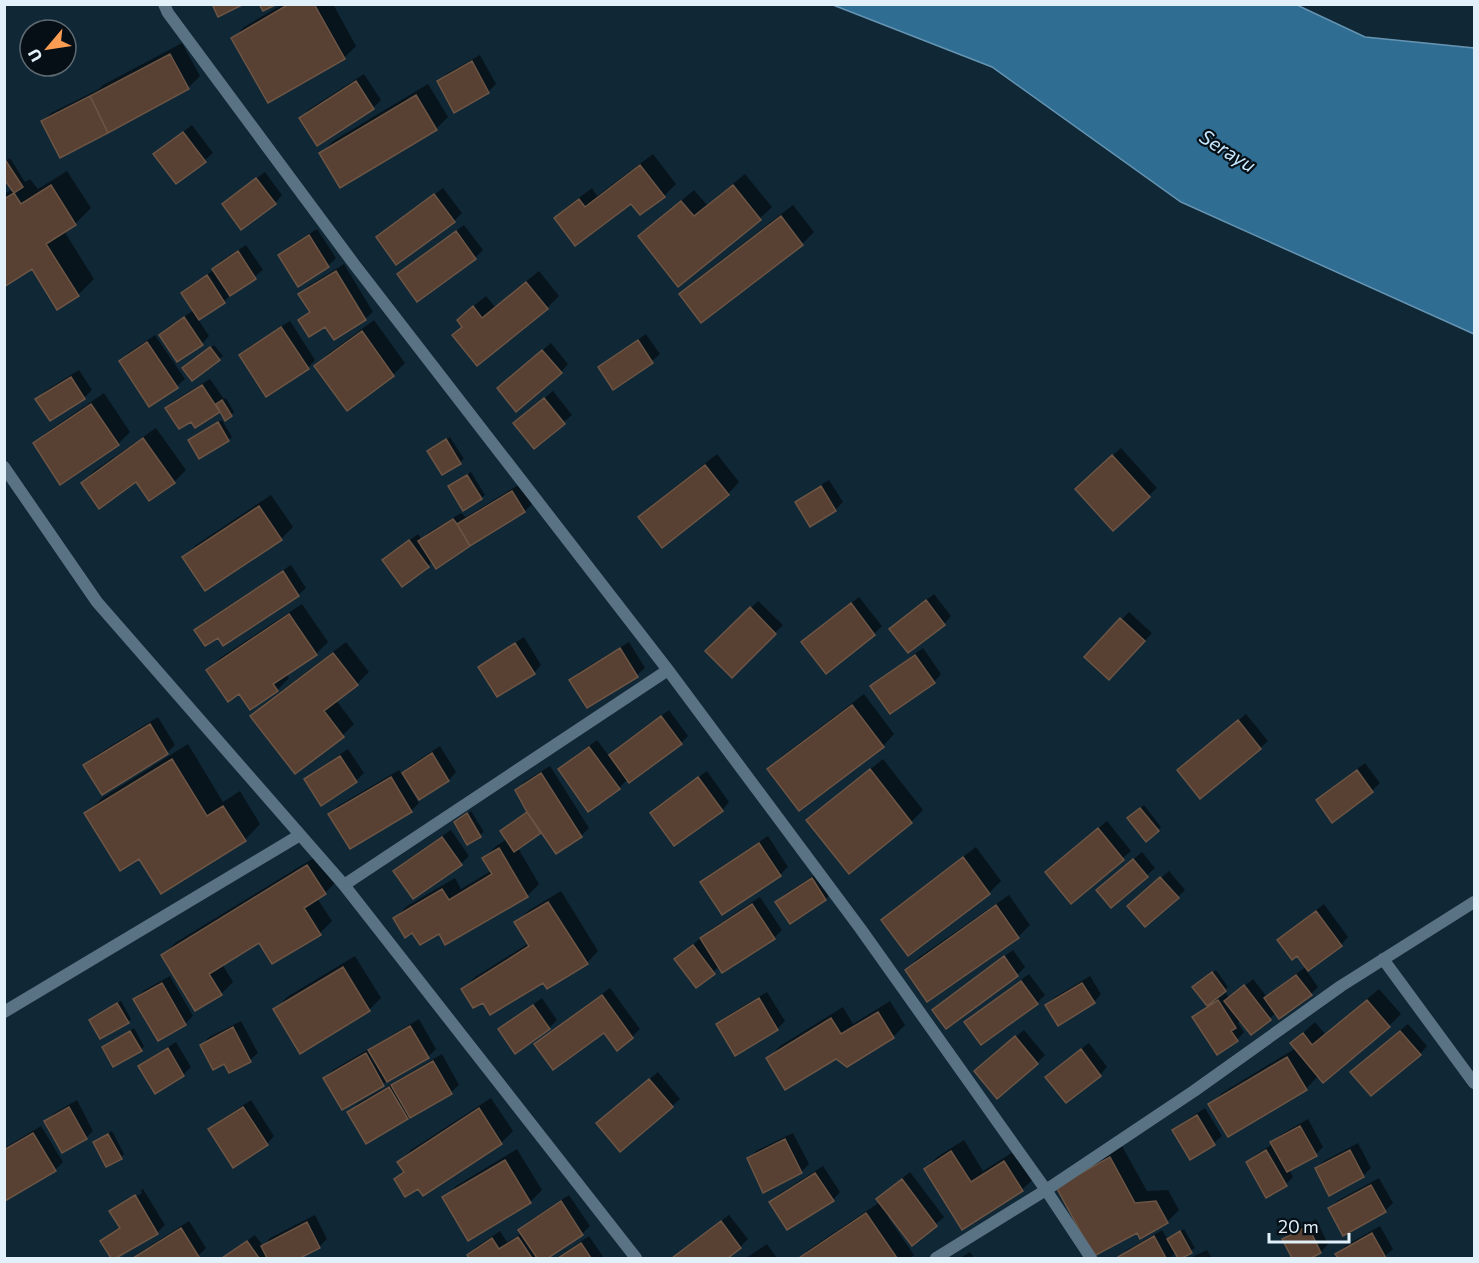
<svg xmlns="http://www.w3.org/2000/svg" width="1479" height="1263" font-family="Commissioner,sans-serif">
  <style>
    .water { fill: #2f6d93; stroke: #6594b2; stroke-width: 1.5 }
    .shadow { fill: #0007 }
    .building { fill: #584132; stroke: #6c5545; stroke-width: 1.5 }
    .lines { fill: none; stroke-linecap: round; stroke-linejoin: round }
    .minor { stroke: #5a7384; stroke-width: 12 }
    .labels { text-anchor: middle; dominant-baseline: central; stroke-width: 4.5; stroke-linejoin: round; paint-order: stroke }
    .water-label { font-size: 20px; font-style: italic; fill: #c6e7fe; stroke: #060f15 }
  </style>
  <rect width="100%" height="100%" fill="#102736"/>
  <path class="water" d="M833,5H1297L1365,37L1474,48V334L1181,202L992,67Z"/>
  <path class="shadow" d="M283,4H333L356,46L344,58L268,101L232,39L244,27Z
    M182,43L200,76L188,88L43,121L51,113L99,89L103,85Z
    M480,55L496,84L488,92L438,82L446,74Z
    M364,74L381,100L373,108L301,118L308,110Z
    M428,84L448,117L436,129L321,153L333,141Z
    M192,125L213,153L205,160L176,182L155,154L163,147Z
    M653,154L676,184L664,196L556,218L568,206L592,188L597,196Z
    M10,158L25,182L30,179L38,189L67,171L91,208L75,224L64,231L94,279L78,295L33,267L4,285V194L13,189L6,178L4,180V162Z
    M265,172L282,195L275,203L224,204L232,196Z
    M745,174L772,207L760,218L678,284L640,236L652,225L694,190L707,205Z
    M443,188L462,213L454,221L378,238L385,230Z
    M793,205L814,232L802,244L681,294L693,282Z
    M464,225L483,250L475,258L417,300L399,274L407,267Z
    M317,229L336,258L328,266L280,255L288,247Z
    M246,245L263,270L224,301L198,319L209,336L202,344L161,335L168,327L194,310L183,293L191,285L214,270L221,261Z
    M344,264L373,312L365,319L326,325L300,320L310,311L300,294L308,286Z
    M539,271L559,296L547,308L477,364L463,326L470,309L486,296L495,307Z
    M374,320L405,363L393,375L316,366L328,354Z
    M290,321L315,360L308,368L241,355L249,347Z
    M646,334L660,354L652,361L614,388L600,368L608,360Z
    M155,335L185,379L177,386L121,361L128,353Z
    M551,343L568,364L561,372L506,381Z
    M214,345L223,356L192,379L187,365Z
    M79,370L92,390L84,398L37,399L45,391Z
    M210,379L224,399L226,398L234,412L231,415L220,409L191,420L167,408L175,400Z
    M553,391L572,415L534,447L522,416Z
    M104,393L130,432L118,444H35L47,432Z
    M222,420L232,437L228,440H190L193,436Z
    M156,428L186,470L174,482L136,480L83,483L94,471Z
    M450,437L464,459L443,473L432,448Z
    M1121,448L1157,488L1113,529L1085,481Z
    M717,454L739,482L728,494L640,518L651,506Z
    M471,472L485,495L481,498L453,483Z
    M829,480L843,502L835,510L811,525L797,502L805,495Z
    M520,484L532,504L525,511L433,562L402,585L392,553L418,534L422,539L428,533L461,513L466,517Z
    M271,495L293,527L281,539L184,557L196,545Z
    M291,565L306,588L298,595L218,636L196,630L204,622Z
    M934,594L951,616L944,624L891,629L899,621Z
    M859,597L882,626L874,634L826,672L811,635Z
    M758,601L783,625L732,676L707,651Z
    M302,604L328,642L316,654L286,674L289,678L277,690L240,692L208,670L220,658Z
    M1129,612L1152,633L1117,671L1086,657Z
    M524,637L541,665L534,673L480,668L488,660Z
    M346,642L369,672L357,684L336,700L354,724L343,735L252,716L264,704Z
    M629,642L645,668L637,675L587,706L571,680L579,672Z
    M923,648L941,674L934,682L872,686L880,679Z
    M864,694L894,734L883,746L769,769L781,757Z
    M669,710L688,736L681,743L628,779L619,788L560,769L567,762L597,740L609,756L618,747Z
    M1246,714L1268,741L1260,748L1179,770Z
    M158,717L175,745L167,753L85,765L93,757Z
    M188,744L223,802L240,791L260,824L245,840L140,857L86,814L102,798Z
    M440,746L456,772L449,780L420,798L408,780L406,781L419,803L411,811L330,814L338,806L399,770L402,774L411,765Z
    M348,749L364,773L356,781L306,779L314,772Z
    M883,759L923,810L911,822L849,872L808,820L820,809Z
    M1365,763L1380,783L1372,791L1333,821L1318,800L1326,793Z
    M550,766L589,828L581,836L542,831L518,848L539,884L527,896L439,932L413,931L395,918L407,906L455,878L461,889L491,871L484,858L496,846L507,839L501,832L509,824L528,811L517,790L524,782Z
    M707,771L729,802L722,810L652,813L659,805Z
    M1144,805L1161,827L1158,830L1132,815Z
    M471,811L484,832L468,843L459,819Z
    M1107,821L1131,851L1071,902L1054,865Z
    M451,830L469,856L461,864L395,871L403,863Z
    M768,836L788,867L780,875L722,913L702,882L709,875Z
    M976,847L1001,881L989,893L908,954L883,920L895,908Z
    M1142,852L1155,868L1111,906L1105,883Z
    M320,854L337,881L325,893L317,898L332,921L320,933L259,941L222,964L233,982L221,994L196,1009L163,955L175,943Z
    M821,871L833,891L826,899L790,922L777,902L785,894Z
    M1169,871L1185,890L1178,897L1137,899Z
    M561,891L598,951L587,963L543,981L483,1001L463,989L475,977L529,943L516,923L528,911Z
    M1009,895L1030,925L1018,937L907,970L918,958Z
    M760,897L782,930L774,938L720,966L696,986L676,959L710,930Z
    M1324,904L1348,937L1341,945L1307,971L1318,987L1311,994L1276,1013L1252,1033L1241,1020L1238,1023L1244,1032L1237,1040L1193,1017L1208,1005L1198,984L1216,970L1228,987L1218,996L1219,998L1226,993L1229,998L1253,979L1267,997L1273,991L1307,966L1298,954L1279,940L1286,933Z
    M1013,950L1025,967L1017,975L947,1027L934,1010L942,1002Z
    M355,956L381,998L369,1010L275,1009L287,997Z
    M1029,974L1045,995L1037,1003L966,1022L974,1015Z
    M170,976L193,1016L185,1024L135,999L143,991Z
    M1090,976L1101,994L1094,1002L1047,1005L1055,997Z
    M610,988L640,1029L632,1037L604,1031L536,1044L544,1037Z
    M1379,989L1401,1014L1389,1026L1319,1075L1306,1089L1210,1105L1222,1093L1296,1048L1292,1043L1315,1022L1325,1034Z
    M767,992L785,1021L777,1029L736,1053L718,1024L725,1017Z
    M542,998L557,1020L549,1028L516,1052L500,1030L508,1022Z
    M121,1001L131,1019L128,1022L91,1020L94,1016Z
    M890,1001L905,1025L893,1037L836,1058H768L780,1046L843,1007L853,1024Z
    M419,1019L436,1049L428,1057L343,1108L325,1078L333,1070Z
    M241,1021L258,1053L250,1060L225,1062L202,1045L209,1037Z
    M1408,1024L1427,1046L1420,1054L1360,1064Z
    M134,1028L144,1046L141,1050L103,1047L107,1044Z
    M1024,1030L1045,1055L1037,1063H983Z
    M176,1042L191,1067L183,1075L140,1067L148,1059Z
    M1089,1043L1107,1067L1100,1075L1047,1077L1055,1069Z
    M442,1054L459,1085L451,1092L410,1115L407,1118L349,1112L357,1104Z
    M658,1072L680,1099L672,1106L606,1115Z
    M491,1098L513,1131L501,1143L419,1186L396,1179L405,1170L399,1162L411,1150Z
    M77,1100L93,1131L86,1138L46,1121L53,1114Z
    M251,1100L274,1136L267,1144L210,1130L218,1122Z
    M1205,1108L1222,1136L1214,1143L1191,1158L1174,1131L1182,1123Z
    M1308,1119L1323,1147L1316,1154L1289,1169L1293,1177L1286,1184L1247,1163L1255,1155L1273,1144L1272,1143L1280,1135Z
    M41,1126L63,1162L55,1170L6,1199L4,1197V1148Z
    M112,1131L124,1154L121,1157L94,1142Z
    M793,1133L809,1164L801,1172L764,1191L748,1159L756,1151Z
    M964,1140L983,1171L1016,1150L1034,1178L1022,1190L963,1228L925,1169L937,1157Z
    M1358,1143L1371,1168L1363,1176L1316,1168L1324,1161Z
    M1122,1146L1147,1191L1168,1190L1179,1210L1167,1222L1140,1236L1137,1231L1070,1175Z
    M517,1149L542,1190L530,1202L444,1198L456,1186Z
    M823,1166L840,1192L833,1200L771,1202L779,1194Z
    M910,1172L944,1217L912,1244L890,1215L888,1217L914,1255L910,1258H800L808,1250L880,1202L878,1199L886,1191Z
    M1379,1178L1393,1203L1385,1211L1330,1209L1337,1201Z
    M143,1189L165,1225L157,1233L113,1258L102,1241L110,1233L121,1226L111,1211L118,1204V1207L142,1193L141,1190L119,1203Z
    M569,1195L590,1226L582,1234L545,1258H471L468,1255L476,1247L500,1231L507,1242L522,1233L520,1230L528,1222Z
    M315,1215L327,1239L319,1247L297,1258H223L255,1235L263,1246L270,1238Z
    M729,1215L748,1239L740,1247L725,1258H674L681,1251Z
    M1316,1219L1328,1244L1321,1252L1308,1258H1293L1284,1240L1291,1232Z
    M189,1221L206,1248L198,1256L194,1258H133L137,1254Z
    M1380,1226L1393,1249L1385,1256L1382,1258H1339L1337,1254L1345,1246Z
    M1184,1229L1195,1248L1180,1258L1176,1252L1170,1258H1119L1127,1250L1162,1230L1168,1240L1172,1236Z
    M589,1236L604,1258H556Z
    M767,1244L777,1258H746Z
    M1207,1250L1212,1258H1190Z
    M970,1252L974,1258H960Z"/>
  <path class="building" d="M212,4H244L218,17Z
    M259,4H277L263,11Z
    M289,4H314L345,59L268,103L231,38Z
    M170,54L189,89L108,133L90,96Z
    M472,61L489,93L454,113L437,81Z
    M356,81L374,109L317,146L299,118Z
    M416,95L437,130L340,188L319,153Z
    M90,96L108,133L60,158L41,121Z
    M183,132L206,162L176,184L153,154Z
    M6,161L23,187L14,193L4,179V162Z
    M640,165L665,197L640,215L631,204L575,246L554,218L579,199L585,207Z
    M256,178L276,204L241,230L222,204Z
    M51,185L76,225L46,244L79,296L57,310L32,269L4,287V199L14,193L21,204Z
    M733,185L761,220L678,287L638,236L681,201L694,216Z
    M434,194L455,222L396,265L376,237Z
    M781,216L803,245L701,323L679,294Z
    M456,231L476,259L417,302L397,274Z
    M309,235L329,267L298,287L278,255Z
    M238,251L256,279L230,296L212,269Z
    M336,271L366,320L334,340L325,327L309,337L298,320L310,312L298,294Z
    M207,275L225,303L199,320L181,293Z
    M526,282L548,309L477,366L452,335L462,327L457,320L473,306L482,318Z
    M184,317L203,345L177,362L159,335Z
    M281,327L309,369L266,397L239,355Z
    M362,331L394,376L347,411L314,366Z
    M638,340L653,363L613,390L598,367Z
    M147,342L178,388L149,407L119,361Z
    M210,347L220,360L192,381L182,368Z
    M542,350L562,373L516,412L497,388Z
    M71,377L85,399L50,421L35,399Z
    M202,385L220,412L195,428L191,422L179,429L165,408Z
    M544,398L565,424L534,449L513,423Z
    M222,400L232,416L225,421L216,404Z
    M91,404L119,445L60,485L33,443Z
    M218,422L229,441L199,459L188,440Z
    M143,438L175,483L149,501L136,482L99,509L81,483Z
    M446,439L461,464L442,475L427,451Z
    M1112,455L1150,497L1113,531L1075,489Z
    M705,465L729,495L662,548L638,517Z
    M467,475L482,499L463,511L448,486Z
    M821,486L836,511L810,527L795,502Z
    M512,491L525,512L470,546L457,524Z
    M259,506L282,540L205,591L182,557Z
    M453,519L457,524L470,546L436,569L418,541Z
    M409,540L429,567L402,587L382,560Z
    M283,571L299,596L223,646L218,638L205,646L194,630Z
    M926,600L945,625L908,653L889,629Z
    M851,603L875,635L826,674L801,642Z
    M750,607L776,634L732,678L705,651Z
    M289,614L317,655L273,684L278,691L250,710L239,694L228,702L206,670Z
    M1120,618L1145,641L1109,680L1084,657Z
    M515,643L535,674L497,697L478,667Z
    M620,648L638,677L587,708L569,680Z
    M333,653L358,685L324,711L344,737L295,774L250,716Z
    M915,655L935,683L890,714L870,686Z
    M852,705L884,747L799,811L767,769Z
    M661,716L682,744L629,783L609,755Z
    M1238,720L1261,749L1200,799L1177,770Z
    M150,724L168,754L102,795L83,765Z
    M589,747L620,789L588,812L558,769Z
    M432,753L449,781L419,800L402,773Z
    M340,756L357,782L321,806L304,779Z
    M172,759L207,816L223,806L246,841L161,894L139,859L120,871L84,813Z
    M870,769L912,823L849,874L806,820Z
    M1357,770L1373,792L1332,823L1316,800Z
    M541,773L582,837L556,854L527,812L515,790Z
    M391,777L412,812L350,849L328,814Z
    M698,777L723,811L674,846L650,813Z
    M1140,808L1159,831L1146,842L1127,818Z
    M527,812L541,833L514,852L500,831Z
    M467,813L481,837L467,845L454,822Z
    M1098,828L1124,860L1071,904L1045,872Z
    M442,837L462,865L413,899L393,871Z
    M759,843L781,876L722,915L700,882Z
    M499,848L528,897L445,945L439,934L420,945L412,933L405,938L393,918L442,889L449,900L492,874L482,858Z
    M963,857L990,894L908,956L881,920Z
    M1133,859L1148,877L1111,908L1096,890Z
    M307,865L326,894L304,908L321,935L272,964L259,943L209,974L222,995L195,1011L161,955Z
    M1160,877L1179,898L1145,927L1127,906Z
    M812,878L826,900L790,924L775,902Z
    M548,902L588,964L547,989L543,983L490,1015L483,1003L473,1008L461,989L529,946L514,922Z
    M752,904L775,939L722,973L700,938Z
    M996,905L1019,938L927,1002L905,970Z
    M1316,911L1342,946L1308,971L1297,956L1292,960L1277,940Z
    M693,945L715,974L696,988L674,959Z
    M1004,956L1018,976L946,1029L932,1010Z
    M343,967L370,1011L300,1054L273,1009Z
    M1212,972L1226,991L1207,1006L1192,987Z
    M1296,975L1312,995L1279,1019L1264,998Z
    M1021,981L1038,1004L981,1045L964,1022Z
    M162,983L186,1025L158,1041L133,999Z
    M1082,983L1095,1003L1058,1026L1045,1005Z
    M1244,985L1271,1020L1251,1035L1224,1001Z
    M602,995L633,1038L617,1051L604,1033L553,1070L534,1044Z
    M759,998L778,1030L735,1056L716,1024Z
    M1218,1000L1236,1028L1231,1031L1238,1041L1217,1055L1192,1017Z
    M1367,1000L1390,1027L1323,1083L1290,1043L1303,1033L1312,1045Z
    M117,1003L129,1023L100,1039L89,1020Z
    M533,1005L550,1029L515,1054L498,1029Z
    M878,1012L894,1038L847,1067L836,1059L785,1090L766,1058L831,1018L841,1034Z
    M410,1026L429,1058L387,1082L368,1050Z
    M233,1027L251,1062L229,1073L224,1064L213,1070L200,1045Z
    M130,1031L142,1051L113,1067L102,1047Z
    M1400,1031L1421,1055L1371,1096L1350,1072Z
    M1015,1036L1038,1064L997,1099L974,1071Z
    M168,1048L184,1076L155,1094L138,1066Z
    M1081,1049L1101,1076L1066,1103L1045,1077Z
    M366,1053L384,1086L342,1110L323,1078Z
    M1287,1057L1307,1090L1228,1137L1208,1104Z
    M433,1061L452,1094L410,1118L391,1085Z
    M649,1079L673,1107L620,1152L596,1123Z
    M389,1087L408,1119L366,1144L347,1112Z
    M69,1107L87,1139L62,1153L44,1121Z
    M243,1107L268,1145L233,1168L208,1129Z
    M479,1108L502,1144L423,1196L418,1189L405,1197L394,1179L404,1172L397,1162Z
    M1197,1115L1215,1145L1190,1160L1172,1130Z
    M1300,1126L1317,1156L1287,1172L1270,1142Z
    M33,1133L56,1171L5,1201L4,1150Z
    M108,1134L122,1159L106,1167L93,1142Z
    M785,1139L802,1173L763,1193L747,1158Z
    M1266,1150L1287,1186L1266,1198L1246,1162Z
    M1350,1150L1364,1177L1329,1196L1315,1168Z
    M951,1151L971,1182L1004,1161L1023,1191L962,1230L924,1169Z
    M1110,1157L1135,1203L1156,1201L1168,1223L1140,1239L1137,1233L1094,1256L1056,1187Z
    M505,1160L531,1203L468,1241L442,1197Z
    M815,1173L834,1201L787,1230L769,1202Z
    M902,1179L937,1226L912,1246L876,1199Z
    M1371,1185L1386,1212L1343,1236L1328,1208Z
    M135,1195L158,1234L116,1258H111L100,1241L120,1228L109,1211Z
    M561,1201L583,1235L548,1258H537L518,1230Z
    M866,1213L897,1258H799Z
    M721,1221L741,1248L728,1258H672Z
    M307,1222L320,1248L300,1258H267L261,1246Z
    M1308,1226L1321,1253L1311,1258H1292L1282,1239Z
    M181,1228L199,1257L197,1258H133Z
    M1180,1231L1192,1253L1182,1258H1178L1167,1239Z
    M1372,1233L1386,1258H1338L1335,1254Z
    M1154,1236L1166,1258H1118V1257Z
    M518,1237L532,1258H469L467,1255L492,1238L499,1249Z
    M247,1241L259,1258H222Z
    M581,1243L591,1258H558Z"/>
  <g class="lines">
    <path class="minor" d="M164,4L168,13L354,264L668,670L860,928L1046,1190L1194,1091L1341,986L1474,902
      M4,467L97,602L344,885L636,1258
      M344,885L668,670
      M1383,959L1474,1083
      M4,1012L300,835
      M936,1258L1046,1190L1091,1258"/>
  </g>
  <g class="labels">
    <g class="water-label">
      <text transform="translate(1228 150) rotate(32)">Serayu</text>
    </g>
  </g>
  <rect width="1479" height="1263" fill="none" stroke="#e2f0fa" stroke-width="12"/>
  <g transform="translate(48 48) rotate(241)"><circle r="28" fill="#060f15" stroke="#5e6971" stroke-width="1.5"/>
  <path d="M0-4.5L10 22L0 15L-10 22Z" fill="#fc9d53"/>
  <text y="-9" font-size="16" font-weight="bold" text-anchor="middle" fill="#e2f0fa">U</text>
  </g>
  <path d="M1269 1233v9h80v-9" fill="none" stroke="#e2f0fa" stroke-width="3"/>
  <text x="1278" y="1233" font-size="18" fill="#e2f0fa" stroke="#060f15" stroke-width="4.5" paint-order="stroke">20 m</text>
</svg>
